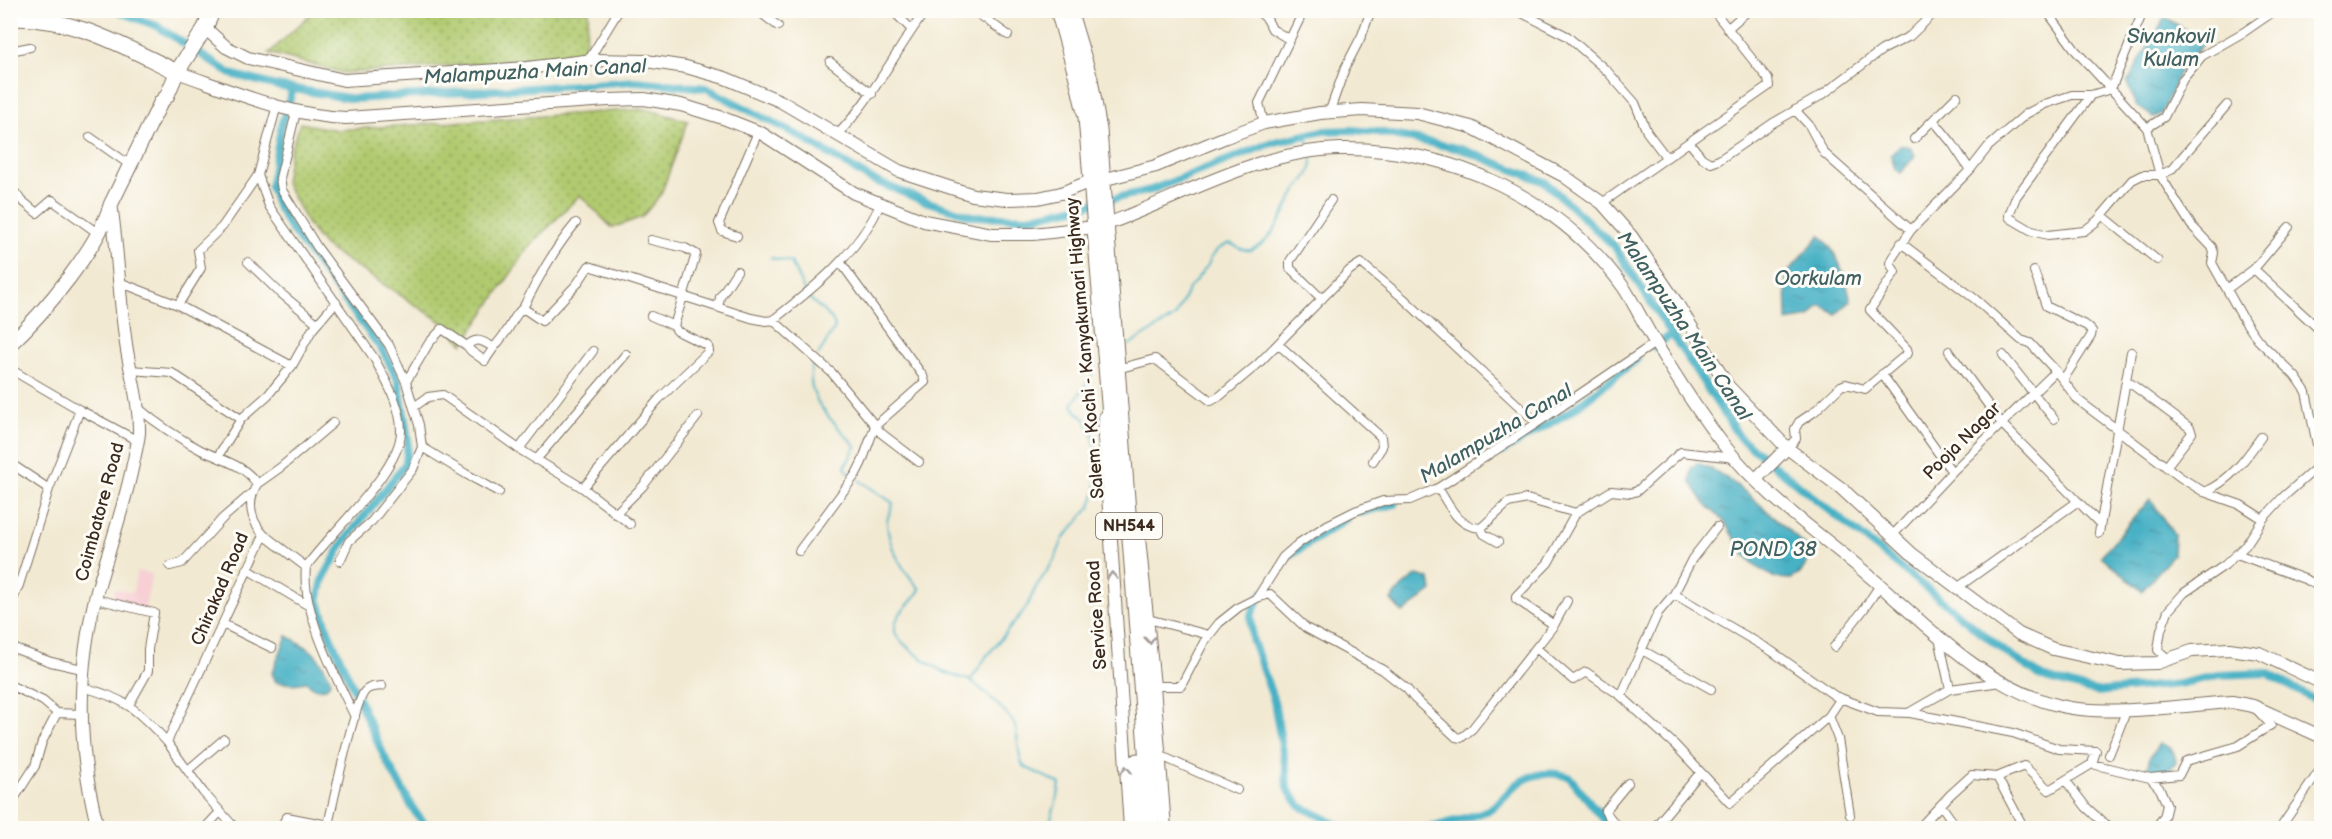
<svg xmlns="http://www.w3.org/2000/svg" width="2332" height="839" font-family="'Balsamiq Sans',sans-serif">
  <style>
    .built { fill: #f7cfd5 }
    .grass { fill: url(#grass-dots); stroke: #767a47; stroke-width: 1.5 }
    .water { fill: url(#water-ripples); stroke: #416e72; stroke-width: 1.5 }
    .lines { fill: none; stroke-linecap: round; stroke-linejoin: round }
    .stream { stroke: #47b1c5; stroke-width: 2 }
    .canal { stroke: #47b1c5; stroke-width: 8 }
    .street-casing { stroke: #7b6d5d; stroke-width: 10 }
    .secondary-casing { stroke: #7b6d5d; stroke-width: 14 }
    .primary-casing { stroke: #7b6d5d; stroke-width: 16 }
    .highway-casing { stroke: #7b6d5d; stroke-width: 17 }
    .street { stroke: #fff; stroke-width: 8 }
    .secondary { stroke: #fff; stroke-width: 12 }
    .primary { stroke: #fff; stroke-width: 14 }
    .highway { stroke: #fff; stroke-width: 15 }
    .oneway { stroke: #a79f9a }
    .labels { text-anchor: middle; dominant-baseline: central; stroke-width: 6; stroke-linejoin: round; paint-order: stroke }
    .shield { fill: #fdfcf7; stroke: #75695f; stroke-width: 1.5 }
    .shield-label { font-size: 16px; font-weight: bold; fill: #3b2a1e }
    .street-label { font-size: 18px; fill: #3b2a1e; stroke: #fdfcf7 }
    .water-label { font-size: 20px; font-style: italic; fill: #406061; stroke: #fdfcf7 }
  </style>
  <defs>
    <pattern id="grass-dots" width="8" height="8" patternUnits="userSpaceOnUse" patternTransform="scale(1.5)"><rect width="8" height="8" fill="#b1ca70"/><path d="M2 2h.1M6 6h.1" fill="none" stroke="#91a45b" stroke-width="1.8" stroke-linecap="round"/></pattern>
    <pattern id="water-ripples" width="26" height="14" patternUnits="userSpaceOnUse" patternTransform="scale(1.5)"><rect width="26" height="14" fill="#47b1c5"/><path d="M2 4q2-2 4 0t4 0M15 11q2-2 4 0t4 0" fill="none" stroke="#3c909f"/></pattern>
  </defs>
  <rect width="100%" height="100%" fill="#fdfcf7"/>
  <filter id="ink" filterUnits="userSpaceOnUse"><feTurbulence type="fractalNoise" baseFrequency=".0167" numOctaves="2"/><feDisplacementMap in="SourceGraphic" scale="12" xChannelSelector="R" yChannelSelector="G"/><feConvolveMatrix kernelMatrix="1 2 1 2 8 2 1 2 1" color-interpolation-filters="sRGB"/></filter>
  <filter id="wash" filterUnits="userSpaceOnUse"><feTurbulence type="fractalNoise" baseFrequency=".008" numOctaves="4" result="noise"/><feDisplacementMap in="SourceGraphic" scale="24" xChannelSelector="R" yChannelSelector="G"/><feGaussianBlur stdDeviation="1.35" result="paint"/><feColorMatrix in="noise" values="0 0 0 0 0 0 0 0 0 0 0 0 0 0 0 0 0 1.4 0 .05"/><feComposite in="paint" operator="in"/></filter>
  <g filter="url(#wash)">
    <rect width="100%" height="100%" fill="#f2e9d2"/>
    <path class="built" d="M137,571L152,574L144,611L112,605L115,589L133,593Z"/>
    <path class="grass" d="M314,11V10L589,11L585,46L576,54L463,65L344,73L269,53Z
      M645,109L688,121L661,194L642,217L612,228L580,195L529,247L463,344L442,322L324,246L308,225L285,182L290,152L300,123L338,130Z"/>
    <path class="water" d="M2165,17L2201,40L2202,45L2179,73L2161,115L2153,117L2136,105L2127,83Z
      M1901,145L1910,147L1915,156L1901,173L1895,169L1891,155Z
      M1820,235C1839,254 1845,276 1851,301L1836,314L1820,305L1810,317L1787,321L1786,275Z
      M1697,463C1733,474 1783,526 1813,553L1800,574L1791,579L1775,578L1758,568L1743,553L1724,521L1705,504L1690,481L1692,467Z
      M2150,499L2174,535L2173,555L2142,591L2101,556Z
      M1417,575L1430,579L1432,591L1403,613L1391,600L1402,587Z
      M287,636C311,648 320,655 331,681L326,688L316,689L306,682L293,684L276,682L272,673Z
      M2159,744C2172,746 2174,750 2176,762L2165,775L2148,772L2149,758Z"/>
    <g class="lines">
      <path class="stream" d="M1307,135L1309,145
        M771,258L791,262L805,292
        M808,297L832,319L835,328L818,355
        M1129,345L1175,317L1188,290L1208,265L1211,257L1218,249L1229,243C1235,245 1243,252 1251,250C1275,241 1284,210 1296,191C1304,179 1313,174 1312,158
        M813,363C802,398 834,422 856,446L845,467L852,476
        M859,480L893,503C892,509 888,515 887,521C887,546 904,572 920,589C914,603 892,614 895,631C897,644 936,668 948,674C955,677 963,677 970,681C980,687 1011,715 1015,726C1019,739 1017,753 1023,766L1060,784L1058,796L1048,828
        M970,681L986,657L1026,608L1036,587L1055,559L1063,539L1091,506L1096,491L1098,461L1094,438L1086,420L1075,410L1072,405L1094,371"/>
      <path class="canal" d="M115,10L157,26L231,74L277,86L354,99L636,81L706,88L803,138L872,180L925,201L972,216L1029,218L1151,190L1271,143L1323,131L1351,130L1378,132L1461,149L1545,182L1614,246L1740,438L2004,651L2042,677L2096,692L2179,684L2218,675L2267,673L2322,704
        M293,89L282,123L271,186L276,203L289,226L383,351L398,380L408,440L406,463L343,543L323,579L318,599L329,634L384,756L415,812L428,828
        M1654,347L1672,334
        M1501,452L1571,411L1637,359
        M1360,513L1395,504
        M1291,555L1346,519
        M1262,593L1251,615L1252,638L1274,701L1286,769L1287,788L1300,806L1344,828
        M1429,828C1448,823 1470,818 1488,810C1499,805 1507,792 1516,785C1531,773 1554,770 1570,778L1611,828"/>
    </g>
  </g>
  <g filter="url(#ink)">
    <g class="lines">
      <defs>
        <path id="street" d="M757,10L778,26
          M892,10L912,30
          M973,10L1008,35
          M1257,10L1267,19L1272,29L1290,40
          M1516,10L1567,36L1607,71L1635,103L1647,132L1666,157
          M2046,10L2076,51L2147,128L2160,175H2142L2132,180L2097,221L2084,231L2048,235L2032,231L2010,218L2009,215L2016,197L2091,95
          M1727,29L1749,10
          M10,51L30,47
          M588,61L619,10
          M830,62L872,94
          M277,105L258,175L269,206L374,358C386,381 401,405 401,431C401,470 330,533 306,567C301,611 336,677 355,717
          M2227,105L2171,170L2160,175L2191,225L2212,247L2214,253L2212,263L2244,320L2258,340L2295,376L2306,392L2321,464
          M1795,110L1809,125L1824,153L1911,230
          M296,112L280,178L282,190L317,247L389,345L406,382L419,425L422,447L413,469L372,521L349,541L340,561
          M1329,113L1345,68L1362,35L1371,10
          M1934,121L1952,143L1970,170
          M1264,123L1259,103L1304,10
          M2147,128L2164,117L2183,79L2202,56L2244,32L2276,10
          M837,135C873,98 895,52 926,10
          M90,137L130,165
          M1914,139L1957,96
          M1689,142L1702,158L1711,163L1719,160L1773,123L1822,95L1882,50L1910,36L1937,10
          M10,186L20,199L37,213L52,200L92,229
          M1602,203L1769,86L1768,79L1713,10
          M2102,215L2157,260
          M737,236L722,231L719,223L758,132
          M1901,243L1975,299L2021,340L2030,343L2056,371L2078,400L2180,477L2204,492L2241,505L2263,519
          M248,262L278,291L317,323
          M2254,269L2322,332
          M2034,271L2046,306L2087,326L2092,331L2091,336L2063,380
          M119,282L178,305L201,268L198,250L222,227L258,175
          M2227,289L2254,269L2289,227
          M1322,299L1290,268V261L1331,200
          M178,305L292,366
          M523,308L542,321L577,284L589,266L751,318L766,321L773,320C814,288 858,253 880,205
          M718,308L720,297L737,271
          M651,316L674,326
          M773,320L832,373L881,433L919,462
          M1278,344L1381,437L1382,447L1373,461
          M467,346C477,336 483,342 493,347
          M1949,351L2002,424L2100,524
          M2003,355L2054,419
          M10,369L80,410L49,489L10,463
          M1117,369L1155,359L1211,401L1220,396L1258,364L1350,270L1361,263L1403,298L1537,423L1655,343
          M130,370L172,373L241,419
          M1882,374L1952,472
          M2126,380L2190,428L2192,433L2166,467
          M406,382L429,343L442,329L467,346L471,351L485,361C491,350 499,342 506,332C512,324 515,314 523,308C539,277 554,249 576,223
          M414,407L428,397L443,395L519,449L583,488L630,524
          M80,410L138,441
          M422,447L466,474L499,492
          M1787,448L1796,439L1795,429L1799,422L1814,412L1841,386L1846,384L1865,389L1908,353L1907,349L1870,310L1895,272L1890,263L1892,258L1911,230L1970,170L1988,147L2026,114L2045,104L2072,95H2091L2111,89L2142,14L2147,10
          M519,449L593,351
          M218,456L241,419L268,395L292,366L312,330L336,302
          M536,460L626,354
          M257,484L281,467L333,423
          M583,488L659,399L709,351L708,346L677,331L674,326L696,254L685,248L651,240
          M1438,488C1450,506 1457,527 1481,528L1484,534L1498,542
          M2204,492C2230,481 2245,460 2261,437
          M615,514L643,486L698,416
          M1717,527L1692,559L1674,594L1770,650L1835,696L1878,712L1910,713L2013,733L2059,749L2096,751L2092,764
          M1481,528L1508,503L1527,499L1576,513
          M2099,533L2131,352
          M264,535L306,567
          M1892,536L1952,472L2056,371
          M799,551L856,474L862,462L875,426L925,382L923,376L841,263
          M2237,554L2307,580L2322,588
          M170,566L182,563L223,518L252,493
          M247,569L309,606
          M10,579L19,585L49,489
          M1957,588L2077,502
          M1257,598L1270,594L1306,628L1383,670L1407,689L1414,698L1456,737L1461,738L1472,729L1554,625L1567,601
          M96,599L154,613L148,649V671L129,705
          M10,606L19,585
          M1148,619L1209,635
          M223,624L272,648
          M1554,625L1516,599V596L1548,563L1576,513L1611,491L1631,493L1637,491L1681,452L1735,458
          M1939,638L1950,689
          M10,647L51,662L82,669
          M1834,647L1864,609L1880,585
          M1536,648L1573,680L1586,672L1621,696L1675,745L1730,803L1829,716L1841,698
          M1642,650L1711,689
          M2168,659L2158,650L2161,630L2168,611L2184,593L2225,565L2246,545L2263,519L2282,498L2322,463
          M10,685L43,701L57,713L42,742L35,766L10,805
          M1154,686H1181L1204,642L1219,623L1239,607L1257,598L1283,557L1299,543L1327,525L1355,511L1383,501L1410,500L1438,488L1537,423
          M82,687C125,698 138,710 167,742L264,535C250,520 247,502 257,484C244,464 221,460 201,450C178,438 157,424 137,407
          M1621,696L1658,613L1674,594
          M1910,712L1950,689L2001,682
          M57,713L80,714
          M1829,716L1838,739L1850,815
          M167,742L203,792L235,828
          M1159,755L1237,790
          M2109,755L2127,709
          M188,770L224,739
          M1997,777L2024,828
          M2150,778L2160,789L2167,805L2164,817L2155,828
          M2066,781L2086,807L2109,828
          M1941,805L1957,828
          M2283,824L2322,767
          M328,825L338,828
          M205,828L220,812
          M280,828L287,817L328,825C333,803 354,703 365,691C369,686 376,687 382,686
          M1618,828L1605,811L1628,783
          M1654,828L1700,773
          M1919,828L1950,795L1972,775L1997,777L2024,766L2049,790L2092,764L2150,778L2179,775L2186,761L2238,746L2271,725L2258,711"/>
        <path id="secondary" d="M205,28L226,47L248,58L344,80L527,68L593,60L646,61L686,67L725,78L780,101L899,171L973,195L1007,199L1038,198L1061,193L1091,181
          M177,72C232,91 288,116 346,118L608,100L644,99L681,105L723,118L761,133L854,193L924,221L992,234H1033L1095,227
          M1102,180L1156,166L1226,137L1264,123L1320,113L1362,110L1417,113L1471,127L1564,176L1602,203L1632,237L1676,302L1728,386L1787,448L1841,488L1911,553L2019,634L2053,649L2120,664L2157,663L2192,651L2229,649L2259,653L2322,683
          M1107,224C1181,197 1260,150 1340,149C1450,147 1560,198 1624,288C1635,305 1644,324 1655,342C1676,377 1698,412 1723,444C1770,504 1836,544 1891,595C1941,640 1993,690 2061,706C2108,717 2182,705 2232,702L2253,706L2322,737
          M1105,417L1104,434L1130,828
          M1756,479L1787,448
          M1130,524L1139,538L1154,686L1165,828
          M98,828C77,748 76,672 97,591C109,549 124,508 133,464C135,454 138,443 139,433C140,403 130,373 126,344C119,297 118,250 111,204"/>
        <path id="primary" d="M10,344C44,313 99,246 111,204L161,102L167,96L177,72"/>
        <path id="highway" d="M1058,10L1077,78L1086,117L1118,516
          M1069,10L1090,79L1099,130L1152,828
          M10,18C74,17 121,45 177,72L205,28L213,10
          M1137,761L1140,828"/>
      </defs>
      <use href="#street" class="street-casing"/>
      <use href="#secondary" class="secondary-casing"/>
      <use href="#primary" class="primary-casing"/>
      <use href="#highway" class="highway-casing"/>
      <use href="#street" class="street"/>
      <use href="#secondary" class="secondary"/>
      <use href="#primary" class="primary"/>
      <use href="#highway" class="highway"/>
    </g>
    <defs><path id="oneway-chevron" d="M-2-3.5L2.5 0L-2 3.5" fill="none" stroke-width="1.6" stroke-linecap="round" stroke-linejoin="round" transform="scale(1.5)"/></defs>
    <g class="oneway">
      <use href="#oneway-chevron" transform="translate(1112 576) rotate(-93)"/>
      <use href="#oneway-chevron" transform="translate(1150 640) rotate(85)"/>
      <use href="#oneway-chevron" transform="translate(1126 770) rotate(-94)"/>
    </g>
  </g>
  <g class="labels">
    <rect class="shield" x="1096" y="513" width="66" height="26" rx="4.5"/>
    <g class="shield-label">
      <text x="1129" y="526">NH544</text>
    </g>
    <g class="street-label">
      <text transform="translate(1085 348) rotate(-95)">Salem - Kochi - Kanyakumari Highway</text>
      <text transform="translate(1962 441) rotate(-45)">Pooja Nagar</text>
      <text transform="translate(100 512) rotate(-75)">Coimbatore Road</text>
      <text transform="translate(220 589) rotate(-67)">Chirakad Road</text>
      <text transform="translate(1097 615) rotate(-94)">Service Road</text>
    </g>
    <g class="water-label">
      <text x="2171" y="37">Sivankovil<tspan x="2171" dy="23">Kulam</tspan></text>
      <text transform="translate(535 72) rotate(-3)">Malampuzha Main Canal</text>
      <text x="1818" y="279">Oorkulam</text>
      <text transform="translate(1684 326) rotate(56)">Malampuzha Main Canal</text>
      <text transform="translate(1496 434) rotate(-31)">Malampuzha Canal</text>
      <text x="1773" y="550">POND 38</text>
    </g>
  </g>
  <rect width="2332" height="839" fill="none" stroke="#fdfcf7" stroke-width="36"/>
</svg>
